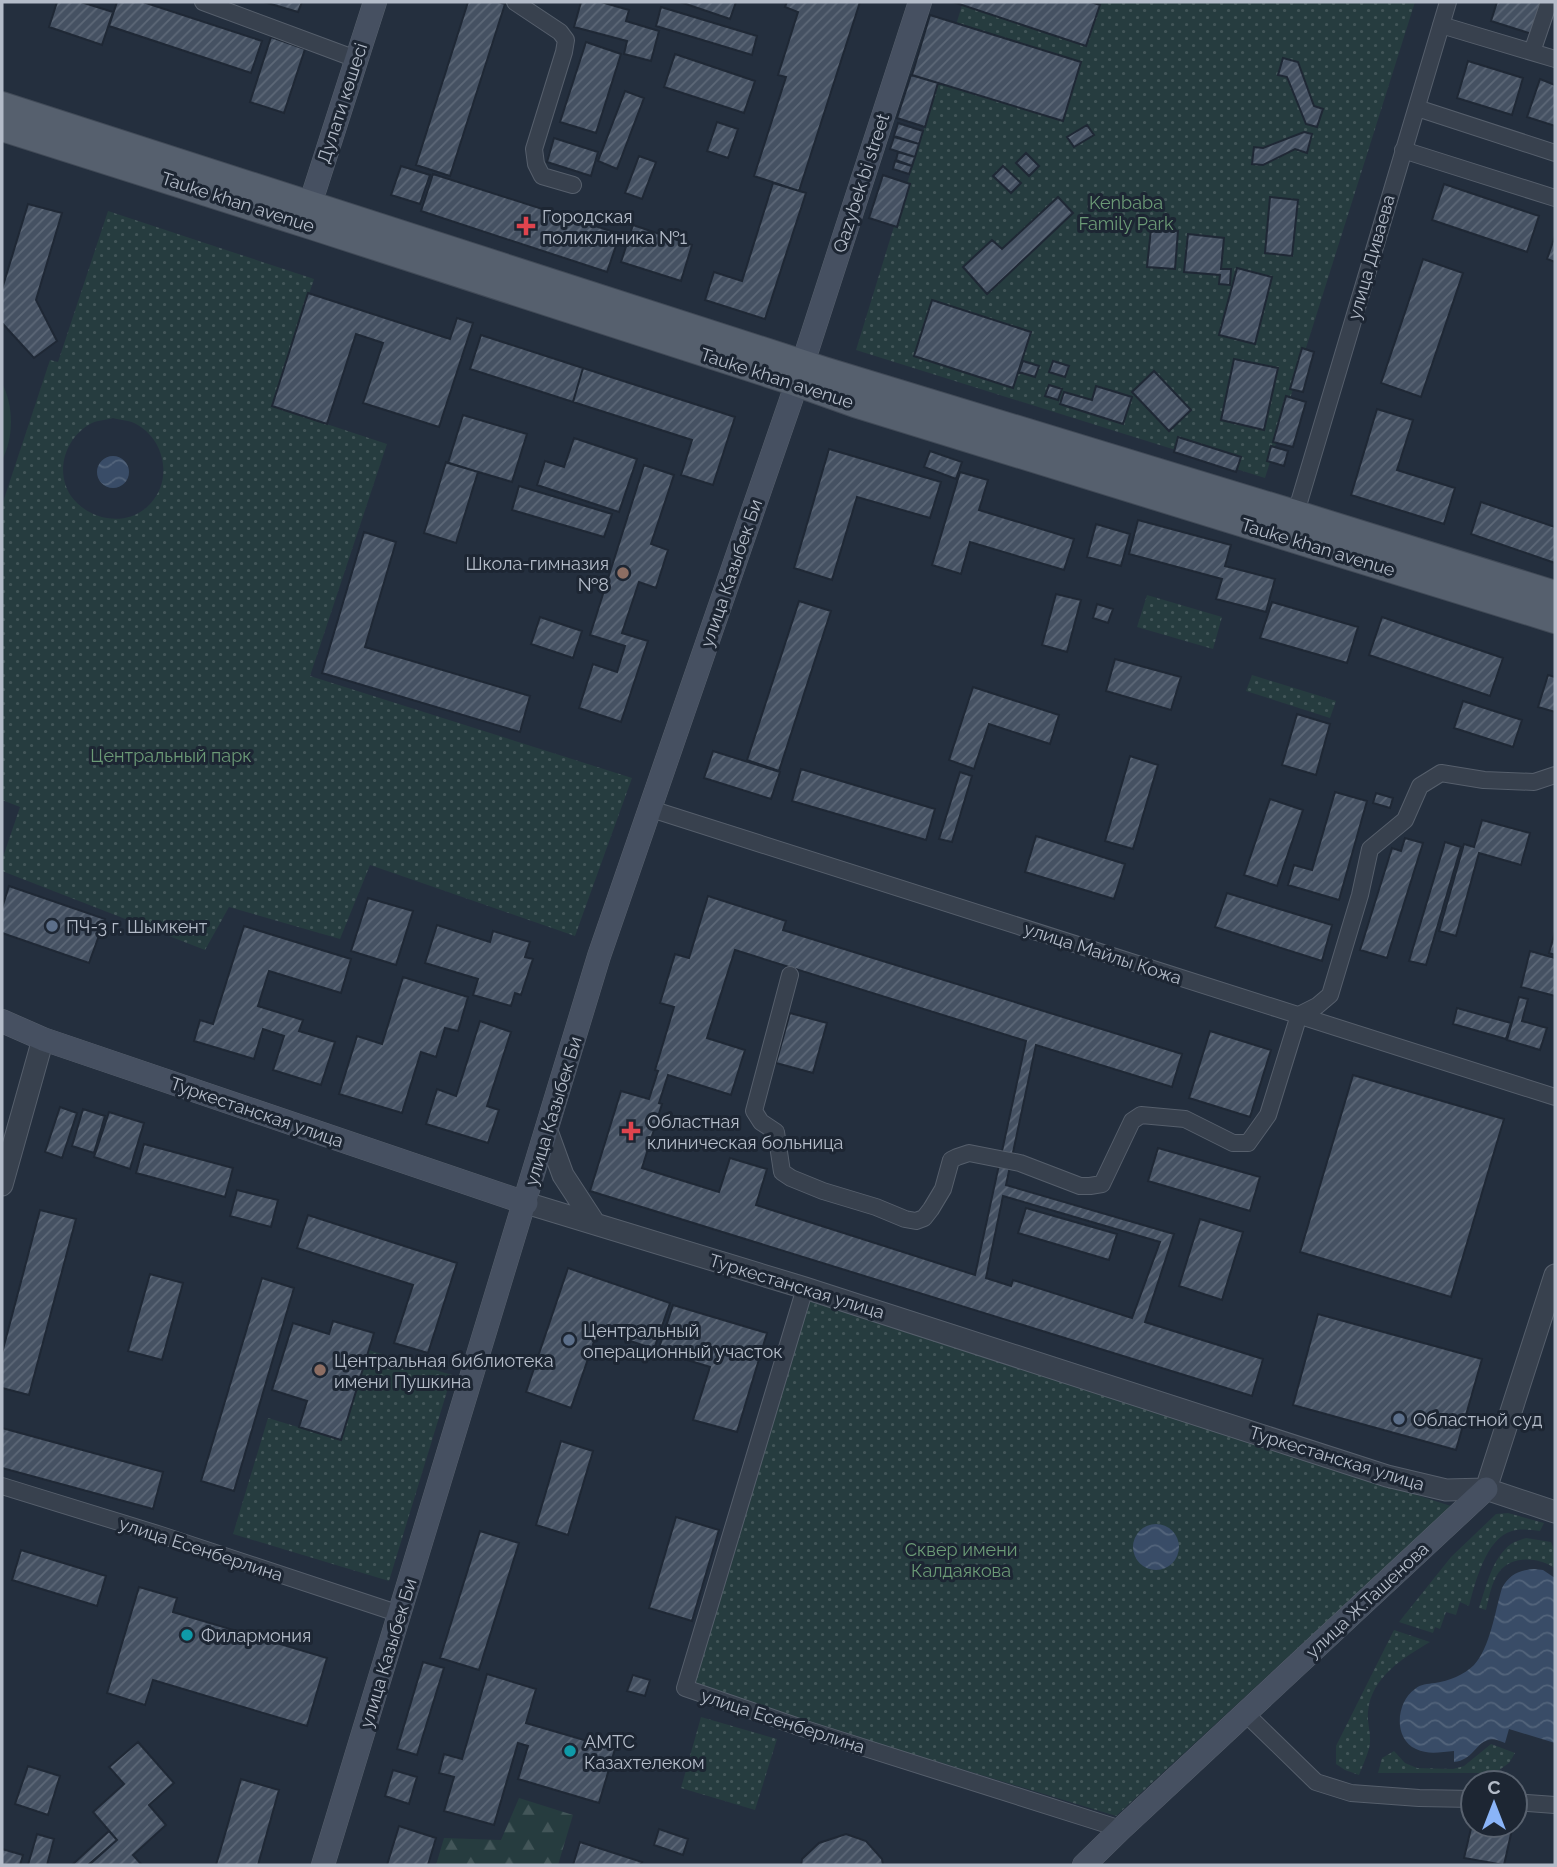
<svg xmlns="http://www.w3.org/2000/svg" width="1557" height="1867" font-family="Raleway,sans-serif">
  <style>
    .green { fill: url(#green-dots); fill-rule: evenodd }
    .forest { fill: url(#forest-firs) }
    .pitch { fill: #263c3f }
    .water { fill: url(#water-waves) }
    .building { fill: url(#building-hatch); stroke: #1f2835; stroke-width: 2; fill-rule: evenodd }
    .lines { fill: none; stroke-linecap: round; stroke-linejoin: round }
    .minor-casing { stroke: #565f6c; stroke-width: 18 }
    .tertiary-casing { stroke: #565f6c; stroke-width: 23 }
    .secondary-casing { stroke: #565f6c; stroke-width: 24 }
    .primary-casing { stroke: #414a57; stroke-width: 28 }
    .minor { stroke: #38414e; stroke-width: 16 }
    .tertiary { stroke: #38414e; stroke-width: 21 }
    .secondary { stroke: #465061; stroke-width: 23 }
    .primary { stroke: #56606e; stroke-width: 26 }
    .health-dot { fill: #e0444e; stroke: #1d2633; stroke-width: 2.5 }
    .education-dot { fill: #8d6e63; stroke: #1d2633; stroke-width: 2.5 }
    .service-dot { fill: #5c6f8a; stroke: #1d2633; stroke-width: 2.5 }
    .culture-dot { fill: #0f9aa8; stroke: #1d2633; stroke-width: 2.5 }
    .labels { text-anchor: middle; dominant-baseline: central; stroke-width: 6; stroke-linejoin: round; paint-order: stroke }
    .street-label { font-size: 18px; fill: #b4bcc9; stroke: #1d2633 }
    .park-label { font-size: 18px; fill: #6b9a76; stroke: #1d2633 }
    .poi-label { font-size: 18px; fill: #b4bcc9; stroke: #1d2633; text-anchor: start }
  </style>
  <defs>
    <pattern id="green-dots" width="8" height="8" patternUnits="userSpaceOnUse" patternTransform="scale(1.75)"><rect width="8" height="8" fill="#263c3f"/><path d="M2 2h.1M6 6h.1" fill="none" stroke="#435659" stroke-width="1.8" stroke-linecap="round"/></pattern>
    <pattern id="forest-firs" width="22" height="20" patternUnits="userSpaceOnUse" patternTransform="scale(1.75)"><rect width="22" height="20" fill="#263c3f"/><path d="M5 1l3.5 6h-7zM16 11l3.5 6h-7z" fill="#435659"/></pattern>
    <pattern id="water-waves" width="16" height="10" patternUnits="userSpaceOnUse" patternTransform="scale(1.75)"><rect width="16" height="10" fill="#394c67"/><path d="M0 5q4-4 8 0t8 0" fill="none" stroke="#53647b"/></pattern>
    <pattern id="building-hatch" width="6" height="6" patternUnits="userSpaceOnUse" patternTransform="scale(1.75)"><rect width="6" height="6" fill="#455162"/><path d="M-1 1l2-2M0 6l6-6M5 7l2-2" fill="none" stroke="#5d6877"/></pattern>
  </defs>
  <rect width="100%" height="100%" fill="#242f3e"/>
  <path class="green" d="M963,2H1415L1265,478L856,350Z
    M108,211L314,279L272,406L387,444L310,676L632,778L575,936L370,865L340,939L229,907L205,950L2,871V860L20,807L2,800V505L50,360L58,362ZM113,418C120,420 128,420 134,423C164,437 174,479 150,504C128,528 89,521 71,496C54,471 66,436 92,423C98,420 107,420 113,418Z
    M1147,595L1222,617L1213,649L1137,627Z
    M1252,675L1336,701L1330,718L1246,691Z
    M808,1300L1451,1506L1116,1816L689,1686Z
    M369,1350L452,1375L389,1581L233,1534L268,1418L341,1440Z
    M1508,1513L1544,1523L1540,1531C1531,1530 1522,1528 1512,1531C1486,1538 1475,1583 1469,1606L1460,1602L1456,1615L1446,1612L1440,1629L1435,1627L1433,1633L1399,1622L1451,1557L1496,1514Z
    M1526,1538L1551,1542L1555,1552V1568C1538,1557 1512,1555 1499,1572C1491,1583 1489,1598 1486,1610L1479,1608C1486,1587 1492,1558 1511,1544C1515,1541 1521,1540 1526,1538Z
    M1394,1630L1430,1642C1403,1658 1371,1677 1368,1712C1367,1721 1370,1729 1370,1739C1371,1749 1363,1764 1359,1775L1345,1770L1336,1764V1746Z
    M701,1717L777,1739L755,1810L681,1788Z
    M1491,1744L1515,1753L1509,1763L1495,1773H1378L1382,1758L1394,1751L1405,1763L1417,1768L1453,1769L1464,1766Z"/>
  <path class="forest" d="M519,1798L573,1815L558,1865H436L444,1838L501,1840Z"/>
  <path class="pitch" d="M2,383C14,406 14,438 2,460Z"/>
  <path class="water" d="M97 472a16 16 0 1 1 32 0a16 16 0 1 1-32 0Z
    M1133 1547a23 23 0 1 1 46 0a23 23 0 1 1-46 0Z
    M1534,1569L1543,1570L1555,1578V1743L1509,1729L1505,1743C1500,1741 1493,1738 1488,1740C1475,1744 1473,1760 1454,1762V1751C1441,1752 1428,1755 1416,1749C1393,1739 1396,1702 1415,1689C1421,1684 1427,1684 1435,1683C1449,1681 1464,1675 1474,1665C1490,1648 1495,1611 1502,1588C1509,1575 1519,1570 1534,1569Z"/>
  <path class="building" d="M57,2H81L113,12L102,45L49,27Z
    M117,2H143L262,41L251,73L109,26Z
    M264,2H302L298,12Z
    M468,2H499L505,4L450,176L416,165Z
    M581,2H601L629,10L626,21L659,31L651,61L624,54L627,41L574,27Z
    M680,2H736L730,19Z
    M787,2H860L799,191L754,176L786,77L778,75L798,12L785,7Z
    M953,2H1091L1100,5L1086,46Z
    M1497,2H1542L1532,34L1491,21Z
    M661,7L757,36L752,55L656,26Z
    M930,15L1081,62L1063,121L912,75Z
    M271,37L305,49L284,113L250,102Z
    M586,42L621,54L596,133L560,122Z
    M675,54L755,81L744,113L664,87Z
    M1283,58L1298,62L1314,106L1323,109L1317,127L1306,124L1287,77L1278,75Z
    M1468,61L1523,78L1512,115L1457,98Z
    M911,75L938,83L925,127L897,118Z
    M1540,79L1555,85V126L1527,117Z
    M625,91L644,98L617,169L598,161Z
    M717,122L738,129L728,158L707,151Z
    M898,123L923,131L919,144L894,136Z
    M1087,125L1094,135L1074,147L1067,137Z
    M1304,132L1312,134L1307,153L1295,149L1263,165L1252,164L1254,147L1263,148Z
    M894,137L919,144L915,157L890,149Z
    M554,138L598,152L591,176L547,162Z
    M898,152L915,157L912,166L896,160Z
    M1026,153L1039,166L1029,176L1016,163Z
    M639,156L656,162L642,199L625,193Z
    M895,161L912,166L909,174L893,169Z
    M401,166L430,175L420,204L391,195Z
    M1003,166L1021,183L1011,193L993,176Z
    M433,174L620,234L607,272L421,211Z
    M883,175L910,184L897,227L869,218Z
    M773,183L806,193L765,319L705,300L714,272L742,281Z
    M1444,184L1539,216L1527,252L1432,220Z
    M1058,197L1073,213L987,294L963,267L992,240L1002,249Z
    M1270,197L1298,200L1292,256L1265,253Z
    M28,204L62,213L36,300L57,341L34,358L2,323V289Z
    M633,225L692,245L681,281L621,262Z
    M1151,229L1178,231L1175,269L1147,267Z
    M1188,234L1224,238L1221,269H1231L1230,285L1219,284L1220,275L1184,272Z
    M1555,236V262L1547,259Z
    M1423,259L1463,273L1421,397L1381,383Z
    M1237,268L1272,277L1255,344L1219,335Z
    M308,293L450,339L457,318L473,323L439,427L363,403L383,343L356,334L327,424L272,406Z
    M932,300L1031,332L1013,388L914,356Z
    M481,335L583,368L573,402L470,369Z
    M1302,348L1314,352L1303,392L1290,389Z
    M1234,359L1278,368L1264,430L1221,420Z
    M1023,361L1039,366L1035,377L1019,372Z
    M1053,361L1069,366L1065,377L1049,372Z
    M583,368L735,417L713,485L681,475L692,440L573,402Z
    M1154,371L1191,410L1169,431L1132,392Z
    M1049,385L1062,389L1058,400L1045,396Z
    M1096,386L1132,397L1123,424L1060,404L1064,392L1092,400Z
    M1286,396L1306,402L1293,447L1273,442Z
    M1377,409L1413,420L1397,470L1455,488L1444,524L1351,495Z
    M463,415L527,434L512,482L448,463Z
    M1178,437L1241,457L1236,472L1174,452Z
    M574,438L637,459L619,512L537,485L545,461L564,467Z
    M1271,446L1288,451L1284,466L1267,461Z
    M829,449L941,482L930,518L857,497L832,580L794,568Z
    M930,451L962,462L956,479L924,467Z
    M446,462L478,472L456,543L424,533Z
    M644,465L674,475L651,544L668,550L656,588L639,582L622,633L648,641L621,722L579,708L593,664L617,672L625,646L590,635Z
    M960,472L988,480L979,510L1074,539L1064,570L970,542L961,574L932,565Z
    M519,486L612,514L604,537L512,510Z
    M1481,502L1555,527V563L1471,534Z
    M1138,520L1231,545L1225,566L1275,579L1266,612L1216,599L1222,579L1129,554Z
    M1096,524L1130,534L1121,566L1087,557Z
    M364,532L396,542L365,647L530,696L520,732L322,673Z
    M1056,594L1081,600L1067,652L1042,645Z
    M799,601L831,611L779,771L747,760Z
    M1272,602L1358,627L1347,663L1260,638Z
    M1097,604L1113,609L1108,623L1093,618Z
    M540,617L582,631L573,658L531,644Z
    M1382,617L1503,658L1490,696L1369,655Z
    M1115,659L1181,677L1171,710L1106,691Z
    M1548,675L1555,677V712L1538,707Z
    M973,687L1059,715L1050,744L989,724L974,769L949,760Z
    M1463,701L1522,720L1513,747L1454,728Z
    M1297,714L1330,724L1316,775L1282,765Z
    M713,751L780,772L771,799L704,778Z
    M1130,756L1158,765L1133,849L1105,841Z
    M801,769L935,809L926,840L792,801Z
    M960,772L972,776L952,842L939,839Z
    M1335,792L1367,801L1339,900L1288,885L1294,865L1312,870Z
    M1376,793L1393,798L1390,808L1373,803Z
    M1270,799L1303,810L1277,886L1244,875Z
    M1482,820L1530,833L1521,865L1479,853L1456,936L1439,931L1464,844L1474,847Z
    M1036,836L1125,864L1114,899L1025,872Z
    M1405,838L1423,843L1387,958L1360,950L1392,848L1401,851Z
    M1445,842L1461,847L1426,965L1409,961Z
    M9,886L105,919L89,963L2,933V908Z
    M1227,893L1332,925L1322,961L1215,927Z
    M708,896L786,921L783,930L1182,1054L1172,1087L1036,1045L1006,1185L1174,1234L1145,1322L1263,1359L1252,1396L590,1191L621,1091L649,1099L658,1071L655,1070L674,1007L660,1003L675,954L689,958ZM735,950L1026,1041L975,1275L756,1205L767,1169L730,1158L719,1192L642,1168L662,1104L659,1103L668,1075L731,1095L745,1050L707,1038ZM1003,1196L1160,1242L1132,1318L1013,1280L1011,1286L986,1278Z
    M368,898L413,911L396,965L351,951Z
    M437,925L490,942L493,931L530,942L525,957L533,959L521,995L515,993L511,1006L473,995L478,979L425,963Z
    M244,926L351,959L341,993L269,971L258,1006L303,1020L299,1031L335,1042L321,1085L273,1070L284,1036L263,1029L254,1059L194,1041L200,1020L213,1024Z
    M1555,932V955L1549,953Z
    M1530,951L1555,958V996L1521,987Z
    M403,977L468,997L458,1031L445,1028L436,1057L421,1052L402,1113L339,1094L357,1036L382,1044Z
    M1519,997L1528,999L1522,1021L1547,1028L1540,1050L1507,1040Z
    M1457,1008L1511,1023L1506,1039L1453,1024Z
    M790,1013L827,1023L813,1073L776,1063Z
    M480,1021L511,1032L487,1106L499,1110L488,1143L426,1124L437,1089L456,1096Z
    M1210,1031L1271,1050L1250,1117L1189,1098Z
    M1353,1075L1504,1119L1451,1297L1300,1252Z
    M60,1107L77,1113L62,1158L45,1152Z
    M83,1109L105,1116L94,1153L72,1146Z
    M109,1112L144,1123L130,1169L94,1157Z
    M144,1144L233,1168L225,1197L136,1173Z
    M1158,1148L1260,1177L1250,1211L1148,1181Z
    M237,1190L278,1200L271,1227L230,1216Z
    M1026,1208L1117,1234L1109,1260L1018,1233Z
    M40,1210L76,1219L29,1395L2,1388V1353Z
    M308,1215L457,1263L428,1353L394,1343L413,1285L297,1248Z
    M1200,1219L1243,1232L1222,1300L1179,1286Z
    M568,1268L670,1303L654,1349L598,1330L571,1408L526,1392Z
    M150,1274L183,1283L162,1360L128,1351Z
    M262,1278L294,1288L234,1491L201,1481Z
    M673,1305L767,1333L737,1432L693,1420L710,1367L658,1351Z
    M1318,1314L1482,1359L1456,1450L1293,1405Z
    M333,1321L374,1333L341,1440L299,1427L307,1401L272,1390L293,1323L329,1334Z
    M2,1428L163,1472L153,1509L2,1468Z
    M561,1441L593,1451L568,1535L536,1525Z
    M676,1517L719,1530L692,1621L649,1608Z
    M480,1531L519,1543L479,1670L440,1658Z
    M21,1550L106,1576L97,1606L12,1580Z
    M139,1587L177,1598L173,1612L327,1658L307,1726L153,1680L145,1705L107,1693Z
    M423,1662L444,1668L417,1755L397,1749Z
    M487,1674L536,1689L526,1723L615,1749L599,1803L518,1779L528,1746L518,1743L494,1825L444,1811L454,1777L439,1773L444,1754L462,1759Z
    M633,1675L650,1680L645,1696L627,1691Z
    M138,1742L174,1783L149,1805L166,1825L133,1855L142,1865H89L117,1840L93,1812L124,1784L109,1767Z
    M28,1766L60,1776L48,1815L15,1804Z
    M393,1770L417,1777L409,1804L385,1796Z
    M241,1779L279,1790L258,1865H216Z
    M1473,1820V1825H1513L1504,1865L1464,1858Z
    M399,1826L436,1838L428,1865H387Z
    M659,1829L688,1839L683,1855L654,1845Z
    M109,1831L117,1840L88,1865H72Z
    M37,1834L54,1839L47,1865H28Z
    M846,1834L866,1841L882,1859L883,1865H801L802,1859L819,1843Z
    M580,1842L642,1862L640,1865H573Z
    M2,1849L23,1855L20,1865H2Z"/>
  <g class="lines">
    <defs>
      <path id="minor" d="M203,2L356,59
        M515,2L560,32L566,40L564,52L534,149L536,164L542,176L573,185
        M1441,25L1555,59
        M1532,52L1549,2
        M1417,108L1555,153
        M1403,150L1555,198
        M1292,519L1300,499L1448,2
        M651,809L1555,1097
        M790,975L754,1111L761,1122L776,1132L782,1172L791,1178L823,1191L876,1207L905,1219L916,1221L924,1218L931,1209L943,1189L951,1160L957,1157L969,1153L1020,1163L1080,1186H1090L1102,1184L1132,1121L1141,1115L1185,1119L1233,1143H1248L1268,1115L1299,1015L1317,1006L1330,995L1360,895L1370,849L1405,820L1420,786L1441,773L1484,780L1534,782L1555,775
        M805,1288L685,1688L802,1728L1121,1829
        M2,1486L161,1535L400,1614
        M1245,1713L1316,1782L1351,1793L1419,1798L1473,1799
        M1515,1802L1555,1805"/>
      <path id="tertiary" d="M547,1131L563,1175L595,1224
        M2,1185L43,1039
        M526,1203L805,1288L1387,1476L1446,1490L1486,1489L1555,1512
        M1486,1489L1555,1275"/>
      <path id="secondary" d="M305,220L375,2
        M2,1021L43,1039L526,1203
        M323,1865L599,956L791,400L920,2
        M1084,1865L1121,1829L1486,1489"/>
      <path id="primary" d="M2,105L824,370L1294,513L1555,594
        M2,128L314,227L796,383L855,404L1555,620"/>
    </defs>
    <use href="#minor" class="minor-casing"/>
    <use href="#tertiary" class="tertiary-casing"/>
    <use href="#secondary" class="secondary-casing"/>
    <use href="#primary" class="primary-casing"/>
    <use href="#minor" class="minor"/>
    <use href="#tertiary" class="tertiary"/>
    <use href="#secondary" class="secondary"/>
    <use href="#primary" class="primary"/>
  </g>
  <g class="health-dot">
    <path d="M522.5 215.5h7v7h7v7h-7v7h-7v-7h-7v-7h7z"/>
    <path d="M627.5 1120.5h7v7h7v7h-7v7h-7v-7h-7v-7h7z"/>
  </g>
  <g class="education-dot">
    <circle cx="623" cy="573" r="7"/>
    <circle cx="320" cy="1370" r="7"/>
  </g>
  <g class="service-dot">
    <circle cx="52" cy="926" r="7"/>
    <circle cx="569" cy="1340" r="7"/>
    <circle cx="1399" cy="1419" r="7"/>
  </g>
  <g class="culture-dot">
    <circle cx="187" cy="1635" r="7"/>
    <circle cx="570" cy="1751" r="7"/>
  </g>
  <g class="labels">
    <g class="street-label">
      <text transform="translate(342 103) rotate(-72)">Дулати көшесі</text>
      <text transform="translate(861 183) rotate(-72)">Qazybek bi street</text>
      <text transform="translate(238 202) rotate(18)">Tauke khan avenue</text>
      <text transform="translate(1371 257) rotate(-74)">улица Диваева</text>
      <text transform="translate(777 378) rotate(18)">Tauke khan avenue</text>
      <text transform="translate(1318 547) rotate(17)">Tauke khan avenue</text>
      <text transform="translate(731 573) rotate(-71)">улица Казыбек Би</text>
      <text transform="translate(1103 953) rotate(18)">улица Майлы Кожа</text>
      <text transform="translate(553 1111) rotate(-73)">улица Казыбек Би</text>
      <text transform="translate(257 1112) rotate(19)">Туркестанская улица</text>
      <text transform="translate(797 1286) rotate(17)">Туркестанская улица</text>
      <text transform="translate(1337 1458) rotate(17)">Туркестанская улица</text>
      <text transform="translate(201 1549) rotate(18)">улица Есенберлина</text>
      <text transform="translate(1367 1600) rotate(-43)">улица Ж.Ташенова</text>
      <text transform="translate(388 1653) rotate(-73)">улица Казыбек Би</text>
      <text transform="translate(783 1721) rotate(18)">улица Есенберлина</text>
    </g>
    <g class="park-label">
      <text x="1126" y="202">Kenbaba<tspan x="1126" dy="21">Family Park</tspan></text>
      <text x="171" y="755">Центральный парк</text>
      <text x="961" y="1549">Сквер имени<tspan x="961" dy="21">Калдаякова</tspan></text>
    </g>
    <g class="poi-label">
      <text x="542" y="216">Городская<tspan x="542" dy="21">поликлиника №1</tspan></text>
      <text x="609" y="563" text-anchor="end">Школа-гимназия<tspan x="609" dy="21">№8</tspan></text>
      <text x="66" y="926">ПЧ-3 г. Шымкент</text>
      <text x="647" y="1121">Областная<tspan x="647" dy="21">клиническая больница</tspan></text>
      <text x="583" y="1330">Центральный<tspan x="583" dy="21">операционный участок</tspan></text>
      <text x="334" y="1360">Центральная библиотека<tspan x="334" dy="21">имени Пушкина</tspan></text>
      <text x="1413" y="1419">Областной суд</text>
      <text x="201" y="1635">Филармония</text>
      <text x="584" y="1741">АМТС<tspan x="584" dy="21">Казахтелеком</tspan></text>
    </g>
  </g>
  <rect width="1557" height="1867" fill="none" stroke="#b4bcc9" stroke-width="7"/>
  <g transform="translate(1494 1804)"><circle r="33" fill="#1d2633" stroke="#59626f" stroke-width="2"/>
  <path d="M0-5L12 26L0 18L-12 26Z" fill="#8ab4f8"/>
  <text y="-10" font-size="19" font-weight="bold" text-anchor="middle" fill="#b4bcc9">С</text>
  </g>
</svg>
